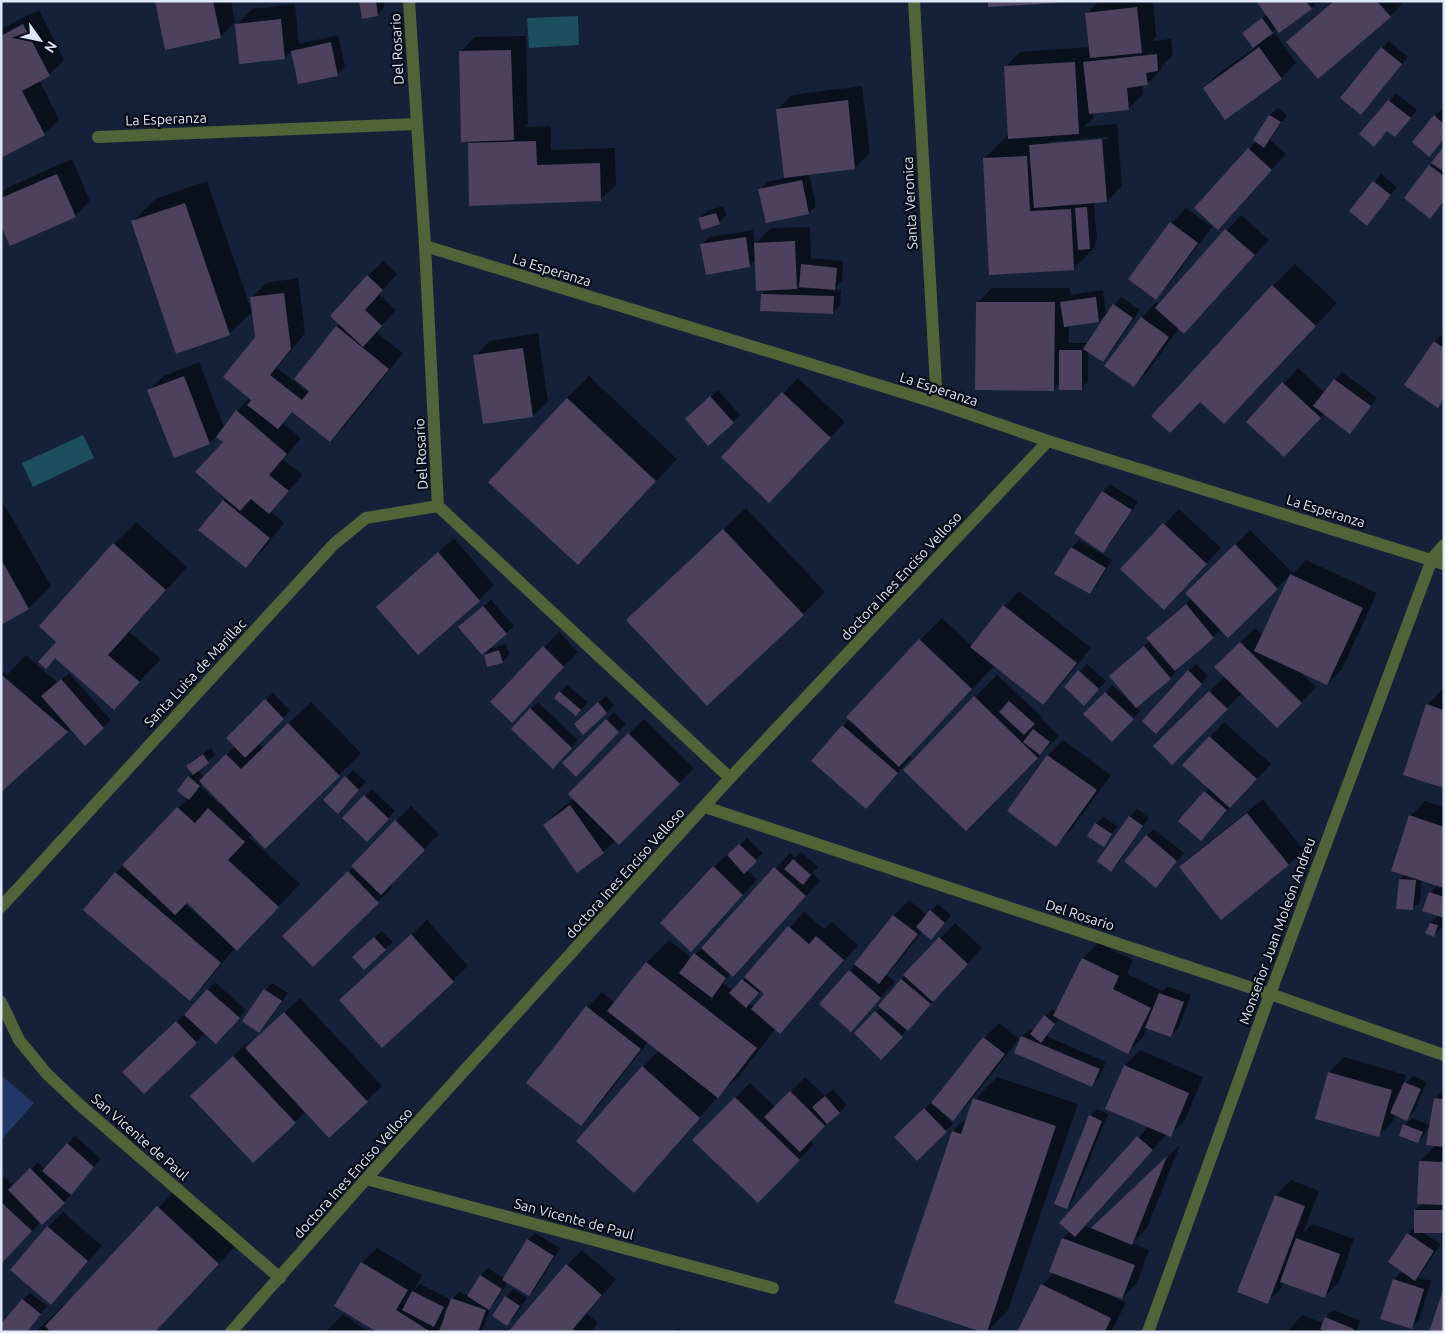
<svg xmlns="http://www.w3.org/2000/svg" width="1445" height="1333" font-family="Ubuntu,sans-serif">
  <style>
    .green { fill: #203863 }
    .water { fill: #1c4e5d }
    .shadow { fill: #0007; fill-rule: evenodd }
    .building { fill: #4c425d }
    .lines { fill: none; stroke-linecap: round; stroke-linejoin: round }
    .minor { stroke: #506438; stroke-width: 12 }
    .labels { text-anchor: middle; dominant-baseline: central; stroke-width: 4.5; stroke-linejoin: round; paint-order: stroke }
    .street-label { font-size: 14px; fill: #dfe8f8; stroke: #060b15 }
  </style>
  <rect width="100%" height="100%" fill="#142138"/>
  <path class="green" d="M1,1075L34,1103L1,1140Z"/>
  <path class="water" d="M578,16L579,45L529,48L527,18Z
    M83,435L94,458L33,487L22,463Z"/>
  <path class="shadow" d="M157,1H231L235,22L220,37Z
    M361,1H384V8L377,15Z
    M1099,1H1153L1156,37L1152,41L1171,39L1173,55L1162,66V69L1147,84L1142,85L1143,94L1128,109L1093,112V118L1084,127L1117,124L1122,186L1107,201L1094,202L1097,240L1095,242V247L1073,269L984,159L1007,136H1009L1005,67L1020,52L1090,47L1087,14ZM1108,137V139L1049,144V142Z
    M1257,1H1321L1319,4L1317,2L1311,8L1276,28L1269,36L1270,37L1275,33L1296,63L1281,78L1204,88L1219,73L1255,48L1244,33L1267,14Z
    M1333,1H1405L1390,16L1288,42Z
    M295,4L299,44L338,35L345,67L338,74L299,83L292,50L284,58L237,24L252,9Z
    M39,10L64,60L49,75L39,80L59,119L44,134L1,156V29Z
    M526,36L528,124L525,127L551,126V150L615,148L616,185L600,200L469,143L472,140L460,52L475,37Z
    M1389,41L1408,57L1361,113L1382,48Z
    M862,86L870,153L855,168L809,174L816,206L809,213L766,222L760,189L767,182L785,178L777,110L792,95Z
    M1396,93L1417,110L1402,128L1388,130L1389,101Z
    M1278,108L1287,115L1270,140L1286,154L1218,228L1249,149L1256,141L1254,140L1270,115Z
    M1442,109L1444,111V139L1435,116Z
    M1444,148V202L1430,217V166Z
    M72,159L90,201L75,216L1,223V194L7,188Z
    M1381,174L1397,187L1367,224L1351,211Z
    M207,181L252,312L229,334L133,221L155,199Z
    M723,206L726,215L719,223L699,219L707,211Z
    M1186,208L1212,227L1170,283L1155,298L1130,279L1171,223Z
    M1241,215L1269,240L1199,317L1179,328L1148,371L1134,386L1142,317L1156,302L1159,305Z
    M810,227L811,258L843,261L842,281L834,289L841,290L840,305L832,312L762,294L767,289L756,259L750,266L702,245L709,237L753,230L755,244L771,228ZM799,285L808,286L807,288H797Z
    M383,261L397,274L379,294L396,310L376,332L403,353L345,426L330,441L293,411L283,423L301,438L283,460L303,475L270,511L284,523L261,552L246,567L200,530L226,497L224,442L217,436L210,443L149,390L164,376L199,362L224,427L237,411L250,398L256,337L251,298L266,283L298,278L305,333L277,368L309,393L337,327L368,276Z
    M1295,264L1337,303L1246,400L1200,401L1273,286Z
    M992,288H1070V295L1103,290L1106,314L1099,321L1069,325V343H1088L1114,305L1121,297L1140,310L1110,353L1103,361L1088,351V382L1081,389L1060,383L1054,389L977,303Z
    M1444,332V400L1438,406L1434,342Z
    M538,333L548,401L533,416L475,356L490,341Z
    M1298,368L1325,393L1342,372L1377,398L1350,432L1325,413L1299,441L1248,422Z
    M589,376L677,459L600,541L567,398Z
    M798,378L845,422L784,487L722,457Z
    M718,390L740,415L733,422L693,412Z
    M1110,484L1138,502L1110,544L1103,551L1076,533L1103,492Z
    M1,499L51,586L29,608L1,623Z
    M746,508L825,592L803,614L650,598Z
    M1179,509L1221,548L1178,593L1122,569Z
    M136,522L187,567L129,632L161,659L114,708L56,657L46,667L58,642L114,544Z
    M1250,530L1293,573L1306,560L1377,593L1342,669L1327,684L1300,672L1316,687L1292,712L1242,693L1172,763L1155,746L1225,676L1216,667L1255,628L1263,635L1291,574L1228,636L1221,629L1184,662L1185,663L1170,678L1136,707L1140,711L1112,740L1085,714L1113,685L1129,701L1131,700L1111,676L1150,640L1148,638L1163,623L1191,599L1186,593Z
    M454,538L494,585L479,600L377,607Z
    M1079,540L1112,560L1097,585L1090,593L1072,547Z
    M1019,591L1091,648L1058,688L1043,703L995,665L909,755L912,757L866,807L812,761L920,640L942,618L972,646L1004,606Z
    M491,600L514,626L483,654L467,620Z
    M559,632L578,652L527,706L544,647Z
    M506,644L510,654L502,662L485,655L491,648Z
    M26,655L58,683L69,673L111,720L85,744L71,728L1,790V670L7,675Z
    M1087,664L1106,681L1084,704L1066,687Z
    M1196,664L1208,676L1163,725L1189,671Z
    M997,675L1041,716L1040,717L1059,736L966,830L975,697Z
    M567,685L588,702L576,715L560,692Z
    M1442,690H1444V787L1427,705Z
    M273,693L290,711L258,743L263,748L311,702L361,753L339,775L249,837L300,884L259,927L236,947L205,984L190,999L85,910L116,873L188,798L189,777L193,773L188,766L195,759L211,748L215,755L197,771L205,777L235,746L228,738ZM203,783L222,802L220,804L200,786ZM188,902L212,925L211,927L185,904Z
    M606,696L614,705L607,713L583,717Z
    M538,702L578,740L561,760L531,709Z
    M614,712L626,724L576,775L564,763Z
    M644,719L694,768L619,844L616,840L603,852L577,871L544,825L559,810L574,799L569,794Z
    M1224,722L1271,764L1208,832L1180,821L1209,788L1210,737Z
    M1063,740L1111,775L1071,830L1056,845L1008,811L1048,755Z
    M353,770L366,782L345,805L346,777Z
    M372,789L395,811L367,840L365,796Z
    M1263,799L1303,849L1289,864L1221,918L1181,868L1196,853Z
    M1425,801L1444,807V920L1441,928L1433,936L1431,923L1439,915L1430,893L1438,885L1422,880L1420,902L1412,909L1401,879L1405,874L1410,816Z
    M411,806L439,834L390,884L393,887L313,966L284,936L354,867L352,866Z
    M1137,809L1149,818L1118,863L1111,870L1098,861L1130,816Z
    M1103,817L1118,826L1103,845L1096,824Z
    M1154,829L1184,853L1163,879L1147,836Z
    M747,838L763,853L746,869L757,880L705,935L714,867L729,852L730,854Z
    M801,852L818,867L812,873L820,881L748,960L731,973L723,983L733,991L804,912L824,929L832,922L858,945L795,1017L780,1032L776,1028L740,1075L720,1094L655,1169L633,1191L643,1067L659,1051L648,1042L596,1109L581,1124L587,1007L602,992L615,1003L647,962L669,940L692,958L790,853L795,858ZM761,990L766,994L754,1007L749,1003Z
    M909,900L927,915L938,904L951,915L938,931H923L887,975L895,982L851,1030L820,1004L856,964L894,915Z
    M427,920L468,966L382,1046L355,986Z
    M955,923L982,948L881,1058L855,1033L881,1007L880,1006L905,975Z
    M382,931L393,942L364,968L361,950Z
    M1098,943L1133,960L1127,974L1162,991L1167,986L1191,995L1178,1029L1171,1036L1147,1028L1143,1037L1128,1052L1060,1018L1046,1036L1106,1062L1099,1078L1092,1085L1016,1052L1022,1036L1030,1029L1034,1031L1052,1009L1056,1012L1083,958Z
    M215,982L246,1010L223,1036L205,1033L144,1092L139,1057L192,1007Z
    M272,983L288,993L266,1025L259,1032L265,990Z
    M300,998L382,1086L329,1136L306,1111L295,1122L207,1081L248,1042L251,1044Z
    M999,1023L1019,1039L968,1104L953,1119L942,1110L941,1111L953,1124L917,1159L896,1137L932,1102L933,1103L984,1038Z
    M1140,1050L1203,1077L1185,1120L1170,1135L1167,1134L1085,1226L1093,1229L1180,1145L1147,1228L1132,1243L1149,1250L1137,1283L1122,1298L1110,1294L1109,1295L1126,1303L1111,1332H1019L1042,1285L1054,1273L1051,1272L1063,1238L1071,1231L1061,1223L1149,1126L1107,1108L1125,1065Z
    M1344,1057L1406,1075L1403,1086L1413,1076L1427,1082L1414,1112L1406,1119L1395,1114L1393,1121L1378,1136L1329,1072Z
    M805,1077L825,1096L833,1089L847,1105L810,1140L814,1144L758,1202L694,1140L750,1083L775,1107Z
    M997,1077L1078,1104L1008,1310L987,1332L896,1302L953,1131L969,1116L975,1099Z
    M1442,1091H1444V1232H1422L1441,1244L1422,1272L1417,1277L1431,1281L1419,1320L1411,1327L1394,1280L1401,1272L1406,1274L1408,1234L1415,1226V1210L1423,1203L1420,1161L1436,1145L1435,1099Z
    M1097,1109L1108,1114L1073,1200L1066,1208L1090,1116Z
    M1412,1118L1429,1125L1425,1134L1418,1142L1404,1125Z
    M75,1136L101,1159L70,1194L71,1195L42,1223L41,1222L1,1263V1174L14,1186L38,1162L45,1169Z
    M1291,1180L1319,1191L1303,1233L1312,1224L1354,1239L1339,1282L1324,1297L1284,1282L1282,1287L1267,1302L1239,1291L1276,1195Z
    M180,1185L240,1241L155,1332H36L63,1305L65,1307Z
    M63,1212L102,1246L51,1303L48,1227Z
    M535,1233L560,1248L536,1288L529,1295L508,1282L496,1301L491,1306L482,1332H440L442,1323L437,1332H379L336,1305L362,1262L377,1248L422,1275L414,1290L420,1284L451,1300L459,1292L469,1295L481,1275L488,1268L504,1279L528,1240ZM448,1305L449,1306L446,1317L443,1315Z
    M582,1250L616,1279L587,1314L598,1323L591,1332H511L567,1265Z
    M513,1289L527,1298L514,1317L507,1324L506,1297Z
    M30,1293L47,1306L26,1332L23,1300Z
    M1334,1310L1360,1321L1356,1332H1287L1302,1315L1324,1323L1326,1317Z
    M343,1314L368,1332H326Z
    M678,1328L682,1332H675Z"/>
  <path class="building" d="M155,1H213L221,38L165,50Z
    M359,1H376L378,16L362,19Z
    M988,1H1057V3L988,7Z
    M1256,1H1306L1312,9L1279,33Z
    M1334,1H1377L1391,17L1318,79L1286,42Z
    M1137,7L1142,53L1090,58L1085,13Z
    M1262,18L1273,33L1253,48L1242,33Z
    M281,19L285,59L239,64L235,24Z
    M23,24L50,76L22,91L45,135L1,158V36Z
    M331,42L338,76L298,84L291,51Z
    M1259,47L1282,79L1225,120L1203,88Z
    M1381,47L1402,64L1361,115L1340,98Z
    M511,50L514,140L461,142L459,51Z
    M1157,54L1158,71L1146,73L1148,85L1127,88L1129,110L1089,114L1083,62Z
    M1075,62L1079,134L1008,139L1004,66Z
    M848,100L855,169L784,178L776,109Z
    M1388,100L1411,118L1395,137L1387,131L1374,147L1359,134Z
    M1269,115L1281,122L1264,148L1253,140Z
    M1434,115L1444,124V139L1429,157L1412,142Z
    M1102,139L1107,202L1034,208L1029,145Z
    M536,141L537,165L600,163L601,201L469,206L468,143Z
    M1444,146V172L1431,163Z
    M1248,148L1272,170L1218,230L1194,208Z
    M1027,156L1030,211L1071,209L1074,270L989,275L983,158Z
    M1429,165L1444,176V201L1430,219L1404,198Z
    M57,174L76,217L10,246L1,226V198Z
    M802,180L809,214L766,223L758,189Z
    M1373,181L1391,195L1367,226L1349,211Z
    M185,203L230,335L176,354L131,221Z
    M1087,207L1090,249L1078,250L1075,208Z
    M716,213L720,224L702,230L698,218Z
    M1170,222L1198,243L1156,300L1128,279Z
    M1225,229L1255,255L1184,334L1155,308Z
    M746,237L750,267L706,275L700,244Z
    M795,241L797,289L756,291L754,243Z
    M801,264L837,268L835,290L799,287Z
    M367,275L383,290L365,310L382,326L363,347L330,316Z
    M1272,285L1316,326L1224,424L1200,402L1170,433L1151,416Z
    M284,293L291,349L270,375L302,400L309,391L294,379L336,326L389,369L330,442L292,412L278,429L247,405L251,400L223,377L255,337L250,297Z
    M761,294L834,296L833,314L760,311Z
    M1096,297L1099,322L1064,327L1060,302Z
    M976,302H1055L1054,391L975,390Z
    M1113,304L1133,318L1103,362L1083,349Z
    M1141,317L1169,337L1134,387L1104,366Z
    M1434,341L1444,348V399L1438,408L1404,385Z
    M523,348L533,417L483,424L473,355Z
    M1059,350H1082V390H1059Z
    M184,376L210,444L174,458L147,390Z
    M1334,379L1371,406L1350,434L1313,406Z
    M1282,382L1321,418L1284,457L1246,422Z
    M782,392L831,438L769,503L721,457Z
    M710,396L734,423L708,446L685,419Z
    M567,398L656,481L578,565L488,482Z
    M236,410L287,454L269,475L289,491L269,514L251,499L240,511L195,472L223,442L216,437Z
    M1102,491L1132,510L1103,553L1074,533Z
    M223,500L270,538L246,568L198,530Z
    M1163,523L1207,564L1164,610L1120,569Z
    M723,529L804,615L707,706L626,620Z
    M113,543L166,590L108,655L140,682L114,710L55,658L46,669L38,662L56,642L39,626Z
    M1235,544L1278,589L1228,638L1185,593Z
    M1071,547L1106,568L1090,594L1054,574Z
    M438,552L480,601L418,655L376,607Z
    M1,559L29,609L1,625Z
    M1290,574L1363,608L1327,685L1254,651Z
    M1186,604L1214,638L1175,671L1146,638Z
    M1003,605L1077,663L1043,705L970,647Z
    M483,606L507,634L482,655L458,627Z
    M919,639L972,689L899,767L846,717Z
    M1240,642L1302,703L1277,728L1214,667Z
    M543,646L564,667L512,723L490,702Z
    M1144,646L1171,679L1136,708L1109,676Z
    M499,650L503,663L487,667L484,655Z
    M1078,670L1099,689L1084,706L1064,687Z
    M1188,670L1202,684L1156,734L1142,721Z
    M3,676L68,732L1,792V679Z
    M61,679L104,728L85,746L41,696Z
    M559,691L581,710L576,716L554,698Z
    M1209,691L1228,709L1172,765L1153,746Z
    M1105,692L1134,719L1112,742L1083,714Z
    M974,696L1038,758L966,831L903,770Z
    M265,699L284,719L245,758L226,738Z
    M1009,701L1035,724L1024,735L999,712Z
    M598,702L607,713L583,735L574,724Z
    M1426,704L1444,710V788L1403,775Z
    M530,708L572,748L553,769L511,729Z
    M606,719L619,732L576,777L562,763Z
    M288,723L340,776L265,849L199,781L226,754L241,769Z
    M842,725L898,773L866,809L811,761Z
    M1033,729L1050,742L1040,755L1023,742Z
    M628,733L680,784L619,845L568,794Z
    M1209,736L1257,779L1230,808L1182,765Z
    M203,754L209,763L193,775L186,766Z
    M1047,755L1097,790L1056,847L1007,811Z
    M188,776L200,786L189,800L177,791Z
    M345,776L359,790L338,814L323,800Z
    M1204,791L1227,810L1201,841L1178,821Z
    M364,795L389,819L367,842L342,818Z
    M570,805L604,853L577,873L543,825Z
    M177,807L195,823L208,808L245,842L228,860L279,907L237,951L187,903L175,915L122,865Z
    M1247,813L1289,865L1221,920L1179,867Z
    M1409,815L1444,827V888L1391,871Z
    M1129,816L1143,826L1111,872L1097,861Z
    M395,820L425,850L381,895L351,866Z
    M1095,823L1112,834L1104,847L1087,836Z
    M1146,835L1177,861L1156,888L1124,861Z
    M739,844L757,861L744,874L727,855Z
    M793,859L811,875L803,885L784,869Z
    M713,866L743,895L691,952L660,923Z
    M774,867L806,896L733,977L701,948Z
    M348,871L379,903L313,967L282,936Z
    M115,872L221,963L190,1001L83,910Z
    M1399,879L1416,880L1413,910L1396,909Z
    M1429,892L1444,897V918L1422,911Z
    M930,910L945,923L931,940L916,927Z
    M893,915L918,934L879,984L854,964Z
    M1430,923L1438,925L1434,937L1425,933Z
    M788,926L809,944L816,936L844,960L780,1034L751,1009L764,994L744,977Z
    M411,934L454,982L382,1048L339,1000Z
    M374,937L386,950L364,970L352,957Z
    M939,937L968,964L933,1002L903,975Z
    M694,953L726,978L712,998L679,973Z
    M1082,958L1119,976L1113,989L1151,1008L1128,1054L1053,1016Z
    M646,962L757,1048L718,1098L607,1011Z
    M849,970L881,998L851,1032L819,1004Z
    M742,979L759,993L746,1008L729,993Z
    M901,979L931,1004L908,1031L878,1006Z
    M207,989L240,1018L216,1044L184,1015Z
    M264,989L282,1001L259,1033L242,1021Z
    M1159,993L1184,1002L1171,1037L1145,1028Z
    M586,1006L641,1049L581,1126L526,1083Z
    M875,1011L903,1037L881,1060L854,1033Z
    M284,1012L368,1102L329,1138L245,1048Z
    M1044,1015L1055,1024L1041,1043L1030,1034Z
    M176,1021L197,1043L144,1094L122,1072Z
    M1021,1036L1100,1069L1092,1087L1014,1053Z
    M983,1037L1005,1054L953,1121L931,1103Z
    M233,1056L296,1123L253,1163L190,1096Z
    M1124,1065L1189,1093L1171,1137L1105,1109Z
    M642,1066L700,1118L634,1193L576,1141Z
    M1328,1072L1392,1090L1379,1137L1315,1119Z
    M1404,1082L1421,1089L1407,1121L1390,1113Z
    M790,1091L825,1126L800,1152L764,1117Z
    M825,1096L840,1113L827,1124L812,1107Z
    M735,1097L800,1160L758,1203L692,1140Z
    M973,1098L1056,1126L987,1332H982L894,1303L952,1131L961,1134Z
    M1434,1098L1444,1099V1147L1426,1145Z
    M924,1108L947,1132L917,1161L894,1137Z
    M1089,1115L1102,1121L1067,1209L1054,1204Z
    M1403,1124L1423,1132L1418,1143L1399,1136Z
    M1137,1136L1153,1150L1075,1237L1059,1223Z
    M67,1143L94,1167L71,1195L42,1171Z
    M1167,1156L1132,1245L1091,1228Z
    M1419,1161L1444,1162V1205L1417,1204Z
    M30,1168L65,1203L42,1225L8,1190Z
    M1275,1195L1305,1206L1268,1304L1237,1292Z
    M1,1202L32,1231L1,1264Z
    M157,1206L219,1264L155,1332H51L45,1326Z
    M1414,1210H1444V1233H1414Z
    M47,1226L88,1261L51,1305L10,1270Z
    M1407,1233L1434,1251L1415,1281L1388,1262Z
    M1062,1238L1135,1265L1122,1299L1049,1272Z
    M1296,1238L1340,1254L1325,1298L1280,1282Z
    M527,1239L554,1256L529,1296L502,1280Z
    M361,1262L408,1290L396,1310L431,1332H377L334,1306Z
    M566,1264L602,1295L573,1329L576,1332H508Z
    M480,1275L502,1289L489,1310L467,1296Z
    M1393,1279L1424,1289L1412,1329L1380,1319Z
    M1041,1284L1111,1318L1105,1332H1017Z
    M412,1291L444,1307L434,1327L402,1310Z
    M1442,1293L1444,1294V1332H1429Z
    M505,1296L520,1306L507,1326L492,1316Z
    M451,1298L486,1310L478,1332H439Z
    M22,1299L41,1314L27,1332H1V1324Z
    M1325,1317L1354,1329L1353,1332H1326L1320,1329Z"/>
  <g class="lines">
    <path class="minor" d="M409,1L425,246L438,506L730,778
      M914,1L937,403
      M98,137L416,124
      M425,246L937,403L1048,441L1444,564
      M705,807L1270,994L1444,1055
      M1,907L334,544L366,518L438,506
      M1,1002L19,1040L47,1074L81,1106L280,1278
      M366,1179L773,1288
      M231,1332L366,1179L730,778L1048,441
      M1148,1332L1270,994L1432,559L1444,545"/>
  </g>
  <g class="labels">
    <g class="street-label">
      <text transform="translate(397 49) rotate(-93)">Del Rosario</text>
      <text transform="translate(166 119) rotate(-2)">La Esperanza</text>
      <text transform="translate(910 203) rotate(-93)">Santa Veronica</text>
      <text transform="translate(552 270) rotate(17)">La Esperanza</text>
      <text transform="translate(939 389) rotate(18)">La Esperanza</text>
      <text transform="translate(421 454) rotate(-93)">Del Rosario</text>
      <text transform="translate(1326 511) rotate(17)">La Esperanza</text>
      <text transform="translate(901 576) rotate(-47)">doctora Ines Enciso Velloso</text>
      <text transform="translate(195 673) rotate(-47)">Santa Luisa de Marillac</text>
      <text transform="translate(625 873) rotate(-48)">doctora Ines Enciso Velloso</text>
      <text transform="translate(1080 915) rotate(18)">Del Rosario</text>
      <text transform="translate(1277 931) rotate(-70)">Monseñor Juan Moleón Andreu</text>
      <text transform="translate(140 1137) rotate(41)">San Vicente de Paul</text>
      <text transform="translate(353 1173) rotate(-48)">doctora Ines Enciso Velloso</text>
      <text transform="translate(574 1219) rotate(15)">San Vicente de Paul</text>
    </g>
  </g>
  <rect width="1445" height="1333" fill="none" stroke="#dfe8f8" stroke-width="5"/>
  <g transform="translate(40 40) rotate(123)" stroke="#060b15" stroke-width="4" paint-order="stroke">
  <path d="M0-4L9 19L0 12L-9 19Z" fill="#dfe8f8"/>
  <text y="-8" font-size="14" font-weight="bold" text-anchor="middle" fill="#dfe8f8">N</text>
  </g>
</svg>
